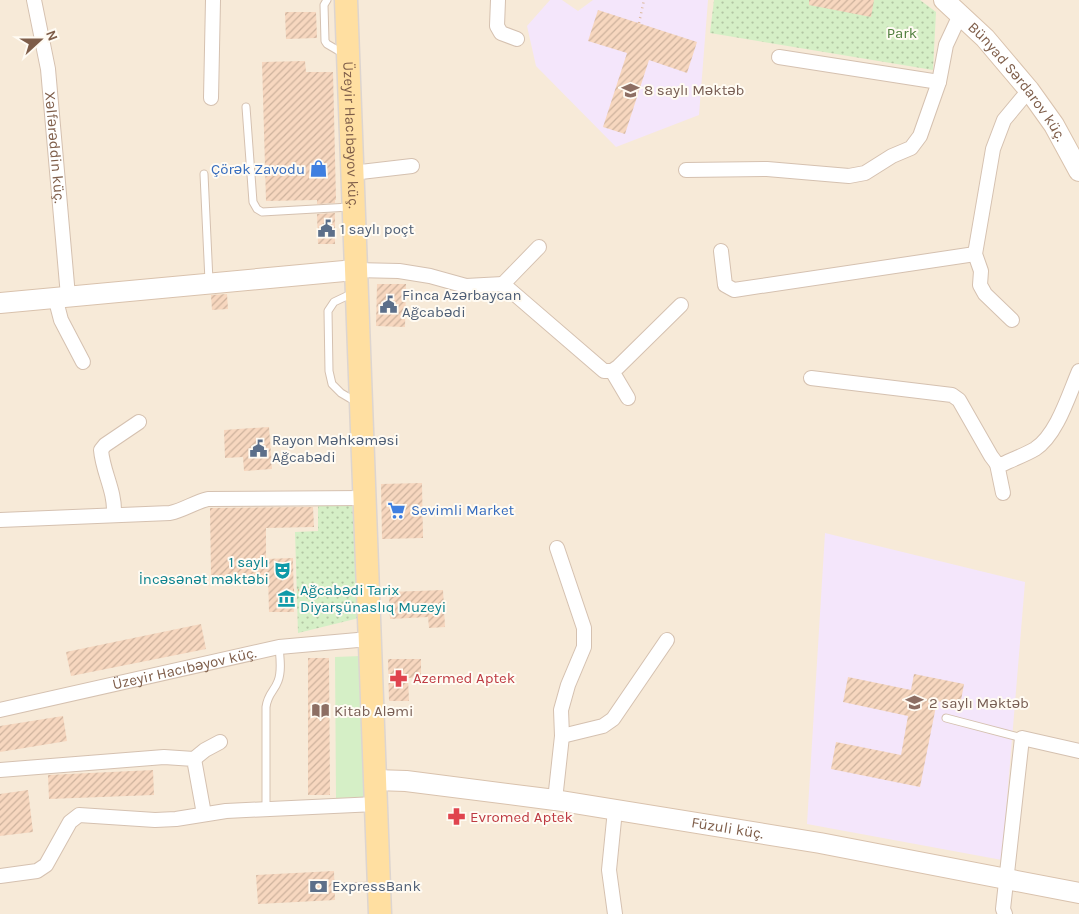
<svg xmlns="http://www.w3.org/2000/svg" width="1079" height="914" font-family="Karla,sans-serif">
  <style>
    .residential { fill: #f7ead8 }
    .education { fill: #f4e6fb }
    .green { fill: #d5efc6 }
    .park { fill: url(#park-dots) }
    .building { fill: url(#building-hatch) }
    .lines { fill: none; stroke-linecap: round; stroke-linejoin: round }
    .lane-casing { stroke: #d5c1b0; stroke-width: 9 }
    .street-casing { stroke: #d5c1b0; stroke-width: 16 }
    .secondary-casing { stroke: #d9c2ad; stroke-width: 22 }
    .primary-casing { stroke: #ddd5d0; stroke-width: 25 }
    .path { stroke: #ddbaa0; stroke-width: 2.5; stroke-dasharray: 1 4; stroke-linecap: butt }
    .lane { stroke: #fff; stroke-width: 7 }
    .street { stroke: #fff; stroke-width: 14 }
    .secondary { stroke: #fff; stroke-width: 20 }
    .primary { stroke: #ffdfa1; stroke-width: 22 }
    .labels { text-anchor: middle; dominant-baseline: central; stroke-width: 4; stroke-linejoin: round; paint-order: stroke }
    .park-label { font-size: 15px; fill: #4e7e3c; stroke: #fffbf3 }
    .street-label { font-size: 15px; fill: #7e5d49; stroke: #fffbf3 }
    .education-label { font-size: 15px; fill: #785e54; stroke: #fffbf3; text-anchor: start }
    .shop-label { font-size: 15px; fill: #366cbe; stroke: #fffbf3; text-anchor: end }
    .service-label { font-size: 15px; fill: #4e5e75; stroke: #fffbf3; text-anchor: start }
    .culture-label { font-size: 15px; fill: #0d838f; stroke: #fffbf3; text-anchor: end }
    .health-label { font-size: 15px; fill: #be3a42; stroke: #fffbf3; text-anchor: start }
  </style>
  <defs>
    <pattern id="park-dots" width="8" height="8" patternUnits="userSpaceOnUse" patternTransform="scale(1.25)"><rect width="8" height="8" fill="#d5efc6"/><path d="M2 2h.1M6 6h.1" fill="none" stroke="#b2c5a3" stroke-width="1.8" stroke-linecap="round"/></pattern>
    <pattern id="building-hatch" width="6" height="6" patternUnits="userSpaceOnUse" patternTransform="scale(1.25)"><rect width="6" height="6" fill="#f7d7bf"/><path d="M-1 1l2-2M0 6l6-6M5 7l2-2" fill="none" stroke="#cdb29d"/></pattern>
  </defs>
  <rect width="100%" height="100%" fill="#fef7ea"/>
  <path class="residential" d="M0,0H1079V914H0Z"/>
  <path class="education" d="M550,0H562L578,11L593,0H708L699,115L616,147L536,66L527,26Z
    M825,533L1025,582L1002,860L807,824Z"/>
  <path class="green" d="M361,656L366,797L336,798L335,657Z"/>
  <path class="park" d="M714,0H920L936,12L933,70L710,33Z
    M318,502H352L359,618L298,633L295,532L318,531Z"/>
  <path class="building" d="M809,0H874L871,17L809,5Z
    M598,10L697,42L687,73L649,60L625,134L603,127L627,53L588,41Z
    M285,12H316L317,38L286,39Z
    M305,61L306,72H333L336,200H335V203L317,204V200L266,201L262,62Z
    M335,213V244H318L317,214Z
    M377,284H406L405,327L376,326Z
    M227,294L228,309L212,310L211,295Z
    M269,427L272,469L244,471L243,457L225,458L224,430Z
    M422,483L423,538L382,539L381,484Z
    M313,507L314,527L266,528V559L293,558L294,612H269L268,575L211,577L210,508Z
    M443,590L445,627L429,628L428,617L390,619L389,592Z
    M201,624L206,649L71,676L66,652Z
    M308,658H329L330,795H308Z
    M388,659H421V677L408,678L409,701H389Z
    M914,674L964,684L960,706L937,701L920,787L831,769L836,742L901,755L908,716L843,702L848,677L911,690Z
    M63,716L67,741L0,752V726Z
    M153,770L154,795L49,799L48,775Z
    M28,790L33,832L0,836V794Z
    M334,871L335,900L258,904L256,875Z"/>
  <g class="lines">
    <defs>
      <path id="lane" d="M327,0L324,5L325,41L327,44L344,54
        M246,107L253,202L257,209L262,212L350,207
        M204,174L209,281
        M353,293L334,302L328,311L329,371L332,384L341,393L358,403
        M946,718L1022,738
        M266,809V707C268,693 274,692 278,681C282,671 280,658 279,647
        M341,887L376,886"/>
      <g id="street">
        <path id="s1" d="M34,0L48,69L68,296"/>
        <path d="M498,0L497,26L501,33L517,39"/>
        <path d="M779,57L939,82"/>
        <path d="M211,98L213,0"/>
        <path d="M686,170L767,169L849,176L865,173L892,156L911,148L920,136L939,82L946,45L960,15"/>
        <path d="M352,173L412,166"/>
        <path d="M721,251L725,285L734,290L975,254"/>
        <path d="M355,270L399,271L430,276L466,286L503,284L604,371H612L618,367L681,305"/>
        <path d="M503,284L539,247"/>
        <path d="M55,297L61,320L83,362"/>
        <path d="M1012,320L985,294L980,285L981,271L975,254L993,149L1004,120L1029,90"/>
        <path d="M612,371L628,398"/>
        <path d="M811,378L952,395L959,400L991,456L997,464H1003C1013,459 1025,455 1035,449C1057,435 1069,394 1079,371"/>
        <path d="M997,464L1003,493"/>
        <path d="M114,514C115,490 103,473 101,450L105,445L139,422"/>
        <path d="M0,520L170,513C184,510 195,502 208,499L364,498"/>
        <path id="s2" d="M0,710L279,647L369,639"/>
        <path d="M562,736L603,726L613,719L667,640"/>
        <path d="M194,759L205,750L220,742"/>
        <path d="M0,770L164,757L194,759L204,814"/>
        <path d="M555,800L562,736L561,710L568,685L584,647V628L557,548"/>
        <path d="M0,876L37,871L46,865L70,822L79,815L155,820L176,819L226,811L376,804"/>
        <path d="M615,914L609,870L615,810"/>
        <path d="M1005,914L1003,909L1022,738L1079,751"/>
      </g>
      <g id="secondary">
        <path id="s3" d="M944,0L985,38L1029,90L1054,125L1079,171"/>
        <path d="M0,303L355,270"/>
        <path id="s4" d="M375,780L406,781L555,800L820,843L1079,893"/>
      </g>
      <g id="primary">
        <path id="s5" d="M346,0L380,914"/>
      </g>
    </defs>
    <use href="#lane" class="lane-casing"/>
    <use href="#street" class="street-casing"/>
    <use href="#secondary" class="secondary-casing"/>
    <use href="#primary" class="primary-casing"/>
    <path class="path" d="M639,23L644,0
      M293,590L351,589"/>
    <use href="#lane" class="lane"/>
    <use href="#street" class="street"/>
    <use href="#secondary" class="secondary"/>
    <use href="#primary" class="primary"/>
  </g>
  <defs>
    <symbol id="school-bare" viewBox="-9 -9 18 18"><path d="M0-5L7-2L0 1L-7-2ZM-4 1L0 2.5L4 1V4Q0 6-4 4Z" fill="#8d6e63" stroke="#fffbf3" stroke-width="2.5" paint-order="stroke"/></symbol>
    <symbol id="shop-bare" viewBox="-9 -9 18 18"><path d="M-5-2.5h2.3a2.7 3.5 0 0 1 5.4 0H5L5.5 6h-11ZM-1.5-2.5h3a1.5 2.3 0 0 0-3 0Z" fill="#3f7fe0" stroke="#fffbf3" stroke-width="2.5" paint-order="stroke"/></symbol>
    <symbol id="civic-bare" viewBox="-9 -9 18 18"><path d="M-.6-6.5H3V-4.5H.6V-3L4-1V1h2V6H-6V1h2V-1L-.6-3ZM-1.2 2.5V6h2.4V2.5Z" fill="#5c6f8a" stroke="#fffbf3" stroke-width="2.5" paint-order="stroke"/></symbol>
    <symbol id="supermarket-bare" viewBox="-9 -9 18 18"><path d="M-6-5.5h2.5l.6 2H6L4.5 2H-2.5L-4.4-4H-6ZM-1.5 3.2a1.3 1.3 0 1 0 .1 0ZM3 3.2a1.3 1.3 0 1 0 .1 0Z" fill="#3f7fe0" stroke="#fffbf3" stroke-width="2.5" paint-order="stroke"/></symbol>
    <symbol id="theatre-bare" viewBox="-9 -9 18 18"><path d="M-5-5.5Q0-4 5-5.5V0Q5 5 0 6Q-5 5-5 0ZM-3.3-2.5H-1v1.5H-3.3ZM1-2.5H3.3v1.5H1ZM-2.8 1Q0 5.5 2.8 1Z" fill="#0f9aa8" stroke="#fffbf3" stroke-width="2.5" paint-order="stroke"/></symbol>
    <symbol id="museum-bare" viewBox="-9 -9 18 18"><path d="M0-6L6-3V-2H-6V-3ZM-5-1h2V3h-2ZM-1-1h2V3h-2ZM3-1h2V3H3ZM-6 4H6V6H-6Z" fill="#0f9aa8" stroke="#fffbf3" stroke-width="2.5" paint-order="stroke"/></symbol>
    <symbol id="pharmacy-bare" viewBox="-9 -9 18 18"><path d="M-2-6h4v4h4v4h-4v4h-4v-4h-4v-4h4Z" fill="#e0444e" stroke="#fffbf3" stroke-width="2.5" paint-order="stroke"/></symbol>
    <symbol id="library-bare" viewBox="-9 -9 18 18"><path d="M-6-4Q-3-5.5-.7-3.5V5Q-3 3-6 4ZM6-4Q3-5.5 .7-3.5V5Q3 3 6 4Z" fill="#8d6e63" stroke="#fffbf3" stroke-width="2.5" paint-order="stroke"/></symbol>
    <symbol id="bank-bare" viewBox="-9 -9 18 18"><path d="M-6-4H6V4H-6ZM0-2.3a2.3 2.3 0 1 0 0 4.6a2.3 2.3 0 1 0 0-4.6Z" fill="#5c6f8a" stroke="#fffbf3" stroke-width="2.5" paint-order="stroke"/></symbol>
  </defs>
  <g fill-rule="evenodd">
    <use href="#school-bare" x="618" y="78" width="25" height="25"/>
    <use href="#shop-bare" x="306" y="156" width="25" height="25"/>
    <use href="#civic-bare" x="314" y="216" width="25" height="25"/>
    <use href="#civic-bare" x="376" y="292" width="25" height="25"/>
    <use href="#civic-bare" x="246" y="436" width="25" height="25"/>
    <use href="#supermarket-bare" x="384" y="498" width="25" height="25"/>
    <use href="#theatre-bare" x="270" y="558" width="25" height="25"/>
    <use href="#museum-bare" x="274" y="586" width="25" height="25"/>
    <use href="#pharmacy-bare" x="386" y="666" width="25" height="25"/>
    <use href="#school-bare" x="902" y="690" width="25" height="25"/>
    <use href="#library-bare" x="308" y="698" width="25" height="25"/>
    <use href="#pharmacy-bare" x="444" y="804" width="25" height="25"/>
    <use href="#bank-bare" x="306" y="874" width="25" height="25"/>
  </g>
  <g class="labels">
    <g class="park-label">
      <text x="902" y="33">Park</text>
    </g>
    <g class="street-label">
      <text stroke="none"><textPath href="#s3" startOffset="110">Bünyad Sərdarov küç.</textPath></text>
      <text stroke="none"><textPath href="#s5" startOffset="135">Üzeyir Hacıbəyov küç.</textPath></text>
      <text stroke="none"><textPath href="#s1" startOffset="149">Xəlfərəddin küç.</textPath></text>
      <text stroke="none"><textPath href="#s2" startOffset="189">Üzeyir Hacıbəyov küç.</textPath></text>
      <text stroke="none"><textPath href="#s4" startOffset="356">Füzuli küç.</textPath></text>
    </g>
    <g class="education-label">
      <text x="644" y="90">8 saylı Məktəb</text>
      <text x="929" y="703">2 saylı Məktəb</text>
      <text x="334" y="711">Kitab Aləmi</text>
    </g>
    <g class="shop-label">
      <text x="305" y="169">Çörək Zavodu</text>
      <text x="411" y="510" text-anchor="start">Sevimli Market</text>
    </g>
    <g class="service-label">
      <text x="340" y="229">1 saylı poçt</text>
      <text x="402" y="295">Finca Azərbaycan<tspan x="402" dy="17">Ağcabədi</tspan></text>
      <text x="272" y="440">Rayon Məhkəməsi<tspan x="272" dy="17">Ağcabədi</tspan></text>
      <text x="332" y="886">ExpressBank</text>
    </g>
    <g class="culture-label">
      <text x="269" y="562">1 saylı<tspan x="269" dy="17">İncəsənət məktəbi</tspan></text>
      <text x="300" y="590" text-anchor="start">Ağcabədi Tarix<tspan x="300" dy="17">Diyarşünaslıq Muzeyi</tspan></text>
    </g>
    <g class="health-label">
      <text x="413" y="678">Azermed Aptek</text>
      <text x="470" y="817">Evromed Aptek</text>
    </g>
  </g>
  <g transform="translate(40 40) rotate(69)" stroke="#fffbf3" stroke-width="4" paint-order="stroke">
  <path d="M0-4L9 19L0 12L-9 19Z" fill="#7e5d49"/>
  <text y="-8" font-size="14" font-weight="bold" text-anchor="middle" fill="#7e5d49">N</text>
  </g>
</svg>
